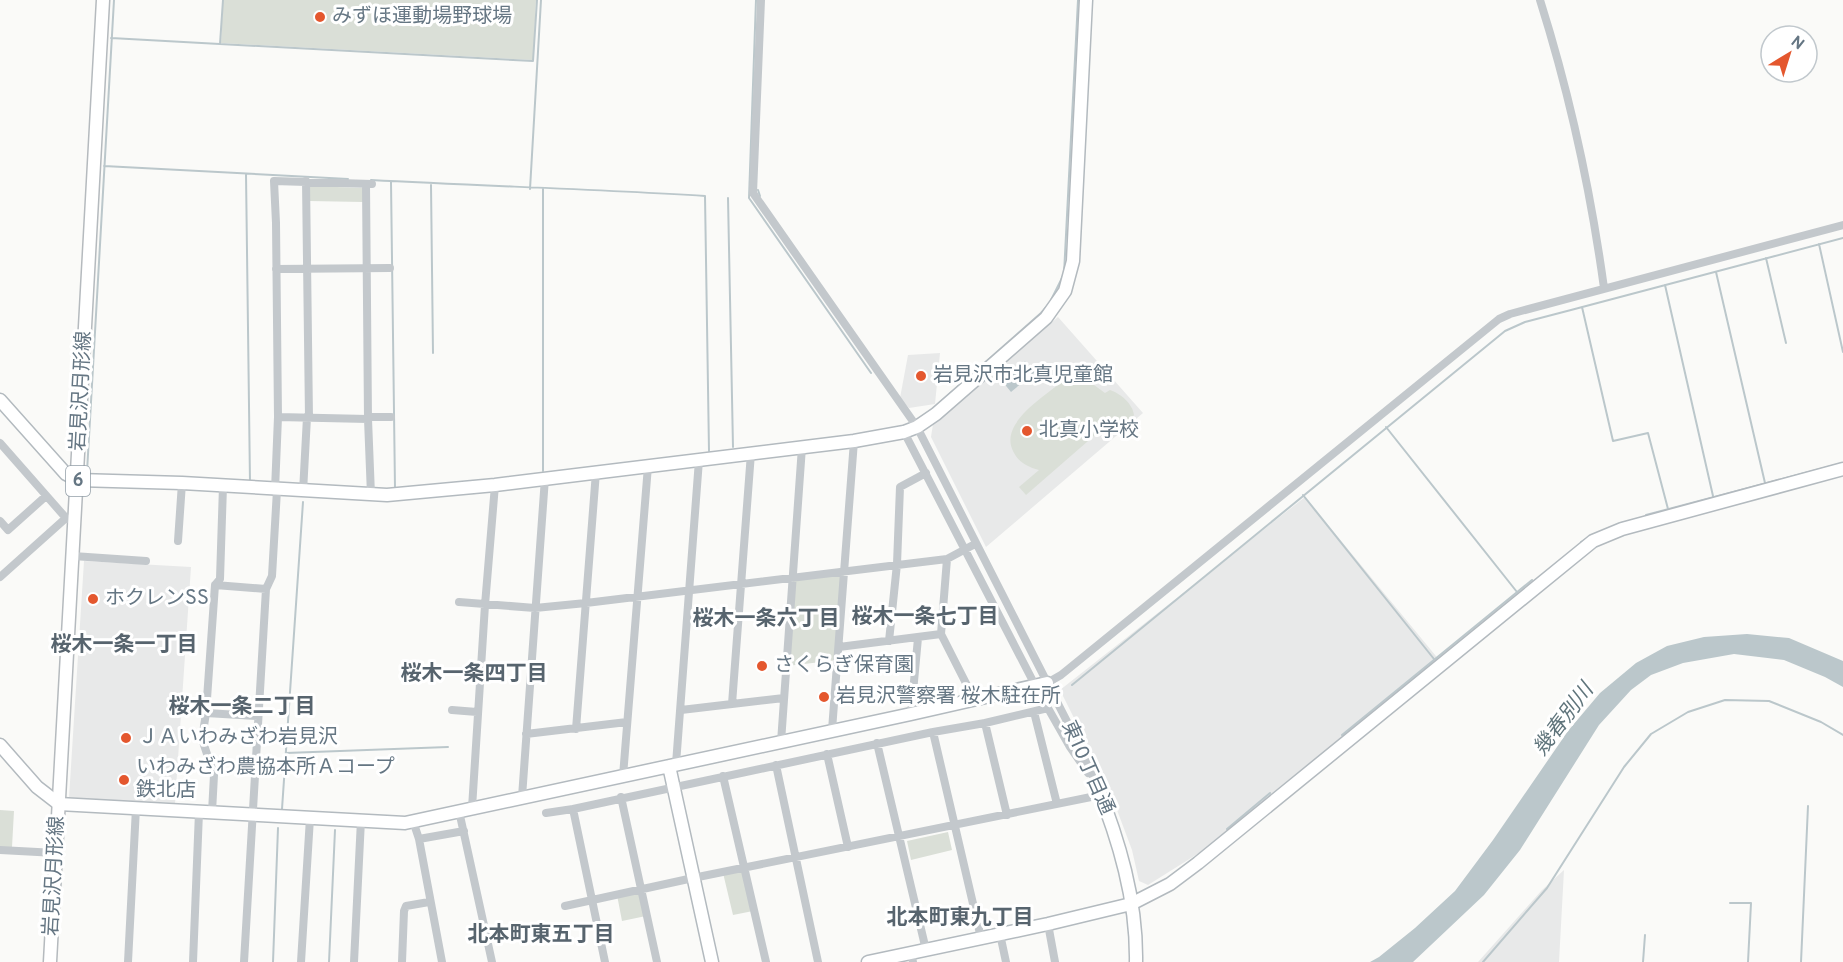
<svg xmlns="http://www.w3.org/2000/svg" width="1843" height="962" font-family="Overpass,'Noto Sans JP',sans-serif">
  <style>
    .built { fill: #e8e9e9 }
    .green { fill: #dadfd7 }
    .water { fill: #bbc7cb }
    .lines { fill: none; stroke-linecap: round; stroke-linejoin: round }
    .stream { stroke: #bbc7cb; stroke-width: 2 }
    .secondary-casing { stroke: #b3babf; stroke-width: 15 }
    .primary-casing { stroke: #b5babe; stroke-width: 15 }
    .street { stroke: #c3c8cc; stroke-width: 8 }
    .secondary { stroke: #fff; stroke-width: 12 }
    .primary { stroke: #fff; stroke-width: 12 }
    .poi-dot { fill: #e4572e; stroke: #fff; stroke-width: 2 }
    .labels { text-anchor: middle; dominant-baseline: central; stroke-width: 6; stroke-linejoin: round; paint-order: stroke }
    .shield { fill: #fff; stroke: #939fa8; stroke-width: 1.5 }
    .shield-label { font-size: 18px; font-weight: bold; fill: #657683 }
    .poi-label { font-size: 20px; fill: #657683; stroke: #fff; text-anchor: start }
    .street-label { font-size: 20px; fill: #657683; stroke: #fff }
    .neighbourhood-label { font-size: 21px; font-weight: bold; fill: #57646e; stroke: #fff }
    .water-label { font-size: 21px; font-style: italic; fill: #60757c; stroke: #fff }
  </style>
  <rect width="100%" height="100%" fill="#fafaf8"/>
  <path class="built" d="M1058,317L1143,413L986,547L931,437L933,424Z
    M940,353L935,404L909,408L900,398L908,355Z
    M1305,497L1440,661L1207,848L1148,885L1139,881L1132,850L1108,786L1060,690Z
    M84,561L191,567L175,803L69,798Z
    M1564,870L1559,962H1478L1542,890Z"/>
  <path class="green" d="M223,0H536L533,60L221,43Z
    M310,186L364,188L363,202L309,201Z
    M1072,378L1090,382L1105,393L1110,390C1120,393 1133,404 1134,415L1131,420L1112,436L1103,428L1026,495L1019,487L1039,470C1028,467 1018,462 1013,451C999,423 1045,396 1063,381Z
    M844,570L838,660L787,666L793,577Z
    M0,810L14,811L12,847H0Z
    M948,832L952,850L911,860L907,841Z
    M744,869L753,911L733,915L723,873Z
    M642,891L646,916L622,921L617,895Z"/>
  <path class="water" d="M1025,361L1035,372L1011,392L1002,381Z
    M1747,634L1789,638L1843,661V687L1825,677L1784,660L1734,654L1683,663L1651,675L1631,690L1599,725L1520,850L1484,895L1413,962H1370L1379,957L1415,928L1455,891L1493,840L1568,731L1600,693L1636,663L1667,646L1704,637Z"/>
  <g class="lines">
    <path class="stream" d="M756,0L749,198L871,373
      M111,38L533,61L537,0
      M220,44L223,0
      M104,166L348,179
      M246,174L250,482
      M371,180C482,186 594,189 705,196L709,451
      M391,182L395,488
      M431,185L433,353
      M530,189L541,0
      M758,190L760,196
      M728,198L733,447
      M1819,244L1843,352
      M1766,258L1786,343
      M1716,272L1765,483
      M1665,285L1713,496
      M1051,300L1064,274L1078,0
      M1582,307L1613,441L1648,433L1668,509
      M937,405L1041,313L1048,305
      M1386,427L1517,592
      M543,471V189
      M87,472L114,0
      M1303,495L1434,659
      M1646,515L1843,463
      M1581,542L1594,534
      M1072,685L1505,331L1525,322L1571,310L1843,238
      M1342,735L1532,580
      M286,753L448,747
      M282,809L303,502
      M1227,829L1270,793
      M1730,903H1751L1748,962
      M273,962L278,828
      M329,962L335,830
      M1483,962L1547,888L1624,767L1651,734L1688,712L1725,700L1769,701L1821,722L1843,735
      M1643,962L1645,935
      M1801,962L1808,806"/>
    <defs>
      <path id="secondary" d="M0,400L66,474L78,480L182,483L387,495L495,485L854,441L904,432L917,427L936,414L1046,318L1065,291L1073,261L1086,0
        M0,745L37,787L59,804L405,823L911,714L1047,683
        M669,766L712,962
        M1096,783C1119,840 1137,900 1136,962
        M868,962L1048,924L1131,904L1170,884L1198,863L1593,541L1622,529L1843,469"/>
      <path id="primary" d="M50,962L103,0"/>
    </defs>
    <use href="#secondary" class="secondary-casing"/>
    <use href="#primary" class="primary-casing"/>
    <path class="street" d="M761,0L753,193L917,427L1079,745L1096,783
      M1540,0C1569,92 1591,193 1604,288
      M306,181L309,418
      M366,184L368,419L371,495
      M276,269L390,268
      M278,417L368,419
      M368,417H391
      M904,432L1036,687L1070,747L1088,773
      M0,443L66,518L75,522
      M275,490L278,417L276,223L274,181L372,184
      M303,492L307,417
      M0,521L8,530L46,496
      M178,541L182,483
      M73,556L146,561
      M947,559L941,634L974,699
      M0,577L66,518
      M215,585L266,589L272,576L277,490
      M459,602L535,608L586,603L947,559L975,544
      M889,641L897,564L900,487L926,473
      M839,647L941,634
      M1047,683L1061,675L1499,319L1510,314L1843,225
      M732,704L784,698
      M452,710L477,712
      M681,710L732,704L751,453
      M1034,712L1057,804
      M206,713L258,716
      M911,714L918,638
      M985,723L1007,815
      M576,729L596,472
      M832,730L854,441
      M933,732L981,938
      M526,734L627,722
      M781,742L802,447
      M877,743L926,950
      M827,754L848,847
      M676,764L699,460
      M776,765L818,962
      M623,776L648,466
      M723,776L766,962
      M522,797L545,478
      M621,797L657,962
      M472,808L485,605L495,485
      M459,811L492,962
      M212,812L214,775L202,739L206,713L215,585L220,579L223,486
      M546,813L573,809
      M413,821L419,839L442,962
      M419,839L464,831
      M0,850L56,853
      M565,906L693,878L1091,797L1100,794
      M1048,924L1055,962
      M1000,934L1006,962
      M911,953L913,962
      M128,962L136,808
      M193,962L199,812
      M244,962L266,589
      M301,962L310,818
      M354,962L361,820
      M402,962L404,911L406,906L429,902
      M605,962L573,809L933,732L985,723L1048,708"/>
    <use href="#secondary" class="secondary"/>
    <use href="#primary" class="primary"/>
  </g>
  <g class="poi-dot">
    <circle cx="320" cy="17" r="6"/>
    <circle cx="921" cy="376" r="6"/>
    <circle cx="1027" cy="431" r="6"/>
    <circle cx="93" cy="599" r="6"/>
    <circle cx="762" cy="666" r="6"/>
    <circle cx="824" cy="697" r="6"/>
    <circle cx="126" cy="738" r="6"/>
    <circle cx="124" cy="780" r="6"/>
  </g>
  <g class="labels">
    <rect class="shield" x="66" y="466" width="24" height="30" rx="4.5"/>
    <g class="shield-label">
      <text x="78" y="481">6</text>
    </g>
    <g class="poi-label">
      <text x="332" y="17">みずほ運動場野球場</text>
      <text x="933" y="376">岩見沢市北真児童館</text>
      <text x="1039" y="431">北真小学校</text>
      <text x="105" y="599">ホクレンSS</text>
      <text x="774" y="666">さくらぎ保育園</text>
      <text x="836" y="697">岩見沢警察署 桜木駐在所</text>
      <text x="138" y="738">ＪＡいわみざわ岩見沢</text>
      <text x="136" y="768">いわみざわ農協本所Ａコープ<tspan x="136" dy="23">鉄北店</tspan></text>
    </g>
    <g class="street-label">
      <text transform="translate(82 391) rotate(-87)">岩見沢月形線</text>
      <text transform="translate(1087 768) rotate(66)">東10丁目通</text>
      <text transform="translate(55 876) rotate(-87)">岩見沢月形線</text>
    </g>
    <g class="neighbourhood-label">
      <text x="925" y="617">桜木一条七丁目</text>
      <text x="766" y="619">桜木一条六丁目</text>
      <text x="124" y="645">桜木一条一丁目</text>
      <text x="474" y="674">桜木一条四丁目</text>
      <text x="242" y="707">桜木一条二丁目</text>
      <text x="960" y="918">北本町東九丁目</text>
      <text x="541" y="935">北本町東五丁目</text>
    </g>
    <g class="water-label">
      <text transform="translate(1564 720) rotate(-53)">幾春別川</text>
    </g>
  </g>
  <g transform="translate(1789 54) rotate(38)"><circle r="28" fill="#ffffff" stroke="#c1c8cd" stroke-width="1.5"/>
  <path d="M0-4.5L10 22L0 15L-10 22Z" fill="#e4572e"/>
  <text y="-9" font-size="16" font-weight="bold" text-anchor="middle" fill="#657683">N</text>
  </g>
</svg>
